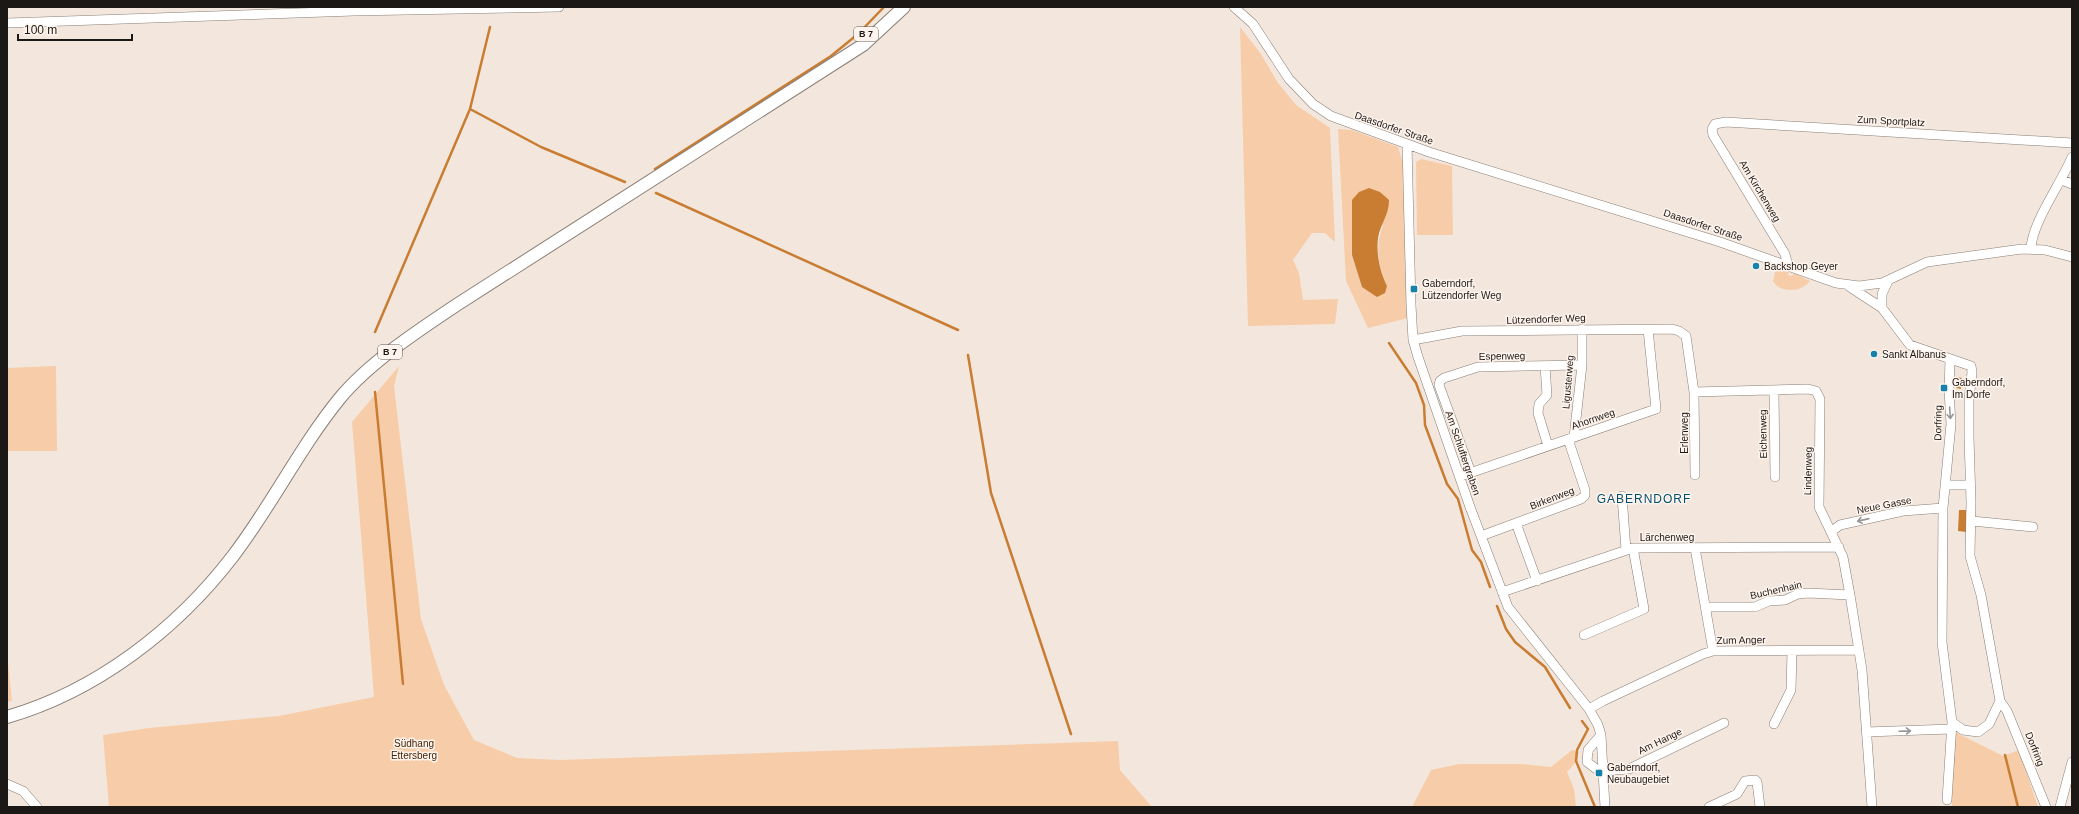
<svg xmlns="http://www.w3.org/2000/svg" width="2079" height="814" font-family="Helvetica,sans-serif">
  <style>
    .green { fill: #f7cca8; fill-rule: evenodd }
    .water { fill: #c97d32 }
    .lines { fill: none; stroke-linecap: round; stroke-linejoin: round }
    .stream { stroke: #c97d32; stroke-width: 2.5 }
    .minor-casing { stroke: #897e75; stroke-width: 10 }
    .major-casing { stroke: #897e75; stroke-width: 14 }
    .minor { stroke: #fff; stroke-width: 9 }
    .major { stroke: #fff; stroke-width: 12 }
    .oneway { stroke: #999796 }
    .poi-dot { fill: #1482aa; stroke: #fef4ed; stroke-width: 1.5 }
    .labels { text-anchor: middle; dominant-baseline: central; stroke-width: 3; stroke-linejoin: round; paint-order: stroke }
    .shield { fill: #fef4ed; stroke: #605a56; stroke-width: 1 }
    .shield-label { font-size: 9px; font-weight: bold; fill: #1c1815 }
    .street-label { font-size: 10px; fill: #1c1815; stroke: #fef4ed }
    .poi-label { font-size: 10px; fill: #1c1815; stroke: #fef4ed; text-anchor: start }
    .park-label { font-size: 10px; fill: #452606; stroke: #fef4ed }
    .quarter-label { font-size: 12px; letter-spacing: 1px; fill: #00506b; stroke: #fef4ed }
  </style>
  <rect width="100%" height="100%" fill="#f3e7dd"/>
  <path class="green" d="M1240,27L1261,54L1278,83L1296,105L1330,128L1335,242L1325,233H1312L1293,260L1299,273L1303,300L1338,299L1335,324L1248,326Z
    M1338,129L1352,130L1398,147L1403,164L1408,318L1368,328L1346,281ZM1352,200L1383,226C1375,246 1378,267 1387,286L1362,287L1352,255Z
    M1421,159L1452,166L1453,235H1417L1416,162Z
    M1776,269L1789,272L1788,275L1792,276L1794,273L1810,281C1802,292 1780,294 1773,281Z
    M56,366L57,451H7V368Z
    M399,366L394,386L421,619L444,685L474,740L517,758L560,760L1118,741L1120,770L1152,807H109L103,735L149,728L279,716L374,697L352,422Z
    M7,653L12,701L7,702Z
    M1953,731L2003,756L2019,750L2038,807H1952Z
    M1572,750L1579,752L1576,762L1567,772L1574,789L1576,807H1412L1431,770L1459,764H1521L1551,767Z"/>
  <path class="water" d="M1369,188L1380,192L1389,200C1389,216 1380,224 1378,238C1376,254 1380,272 1387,286L1385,293L1377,297L1362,287L1352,255V200L1359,192Z
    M1957,377L1962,378L1961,389L1956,388Z
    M1959,510H1967L1966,532L1958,531Z"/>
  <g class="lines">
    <path class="stream" d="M490,27L470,109L541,147L625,182
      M655,169L831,56L858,34L884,7
      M656,193L958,330
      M375,332L470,109
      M1389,343L1416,383L1424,405L1425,425L1447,484L1458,499L1472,550L1481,562L1490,587
      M968,355L991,493L1071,734
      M375,392L403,684
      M1497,606L1506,629L1515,642L1545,667L1570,708
      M1582,721L1588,729L1577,750L1576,761L1595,807
      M2005,755L2018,807"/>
    <defs>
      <path id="minor" d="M1234,7L1253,24L1289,79L1313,104L1331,116L1429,152L1720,242L1836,283L1859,286L1882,283L1927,262L2022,249L2045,250L2072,257
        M7,23L354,11L559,7
        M1407,144L1411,305L1413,340L1418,357L1470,507L1508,607L1589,709L1598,725L1601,735L1605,807
        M2062,180L2072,184
        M2031,249C2031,224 2062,182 2072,157
        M1788,266L1785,254L1713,135L1712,129L1715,124L1726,122L2072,143
        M1850,287L1882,308L1910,345L1971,366L1972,372L1969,400V437L1971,502L1970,556L1981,595L2000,701
        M1882,308V294L1888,281
        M1413,340L1462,331L1672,329L1679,331L1686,336L1694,392L1808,389L1816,391L1820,399L1819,507L1843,557L1850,595L1862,670L1872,807
        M1950,360L1949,390L1951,424L1943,508L1942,642L1952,722L1963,730L1978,732L1989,724L2000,701L2007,711L2046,807
        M1545,366L1547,395L1539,404L1538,413L1548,446
        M1774,390L1775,477
        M1694,392L1695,475
        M1574,437L1582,365V329
        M1471,473L1439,385L1440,381L1444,378L1478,367L1582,365
        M1461,476L1656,409L1648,329
        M1945,485H1970
        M1622,496L1626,550
        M1972,521L2033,527
        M1516,523L1537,581
        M1832,531L1840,525L1903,511L1943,508
        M1481,536L1581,499L1585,495V490L1568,439
        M1695,548L1713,651
        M1502,592L1633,548L1839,547
        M1706,607H1755L1769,601L1785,600L1798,594L1808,593L1850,595
        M1584,635L1644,609L1633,548
        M1589,709L1603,701L1703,654L1713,651L1859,650
        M1774,724L1791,690L1792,651
        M1866,732L1951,729
        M1601,735L1588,750L1587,762L1599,771L1629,769L1724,723
        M7,784L23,791L37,807
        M1947,800L1952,723
        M1709,807L1737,794L1745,781L1755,780L1757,782L1760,807
        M2060,807L2072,762"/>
      <path id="major" d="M7,717C97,691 177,629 233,556C272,505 300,447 340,398C370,362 419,330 458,304L863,45L904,7"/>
    </defs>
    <use href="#minor" class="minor-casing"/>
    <use href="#major" class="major-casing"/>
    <use href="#minor" class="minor"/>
    <use href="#major" class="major"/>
  </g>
  <defs><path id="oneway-shaft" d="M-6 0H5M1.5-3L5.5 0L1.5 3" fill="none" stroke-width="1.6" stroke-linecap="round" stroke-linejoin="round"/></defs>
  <g class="oneway">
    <use href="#oneway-shaft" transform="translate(1950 413) rotate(86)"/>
    <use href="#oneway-shaft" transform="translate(1863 520) rotate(167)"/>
    <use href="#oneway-shaft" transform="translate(1905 731) rotate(-2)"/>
  </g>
  <g class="poi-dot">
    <circle cx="1756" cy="266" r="4"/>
    <rect x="1410" y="285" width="8" height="8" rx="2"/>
    <circle cx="1874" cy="354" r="4"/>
    <rect x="1940" y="384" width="8" height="8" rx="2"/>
    <rect x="1595" y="769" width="8" height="8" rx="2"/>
  </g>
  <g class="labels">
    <g class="shield">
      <rect x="854" y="27" width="24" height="14" rx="3"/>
      <rect x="378" y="345" width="24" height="14" rx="3"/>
    </g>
    <g class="shield-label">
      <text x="866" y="34">B 7</text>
      <text x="390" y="352">B 7</text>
    </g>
    <g class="street-label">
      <text transform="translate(1891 121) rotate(3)">Zum Sportplatz</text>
      <text transform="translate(1394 128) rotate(19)">Daasdorfer Straße</text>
      <text transform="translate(1760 191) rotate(59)">Am Kirchenweg</text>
      <text transform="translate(1703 225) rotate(18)">Daasdorfer Straße</text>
      <text transform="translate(1546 319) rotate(-2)">Lützendorfer Weg</text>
      <text transform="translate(1502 356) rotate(-1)">Espenweg</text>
      <text transform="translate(1568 382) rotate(-85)">Ligusterweg</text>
      <text transform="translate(1593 419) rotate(-19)">Ahornweg</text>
      <text transform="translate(1938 423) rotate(-89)">Dorfring</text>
      <text transform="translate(1684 433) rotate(-90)">Erlenweg</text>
      <text transform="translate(1763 434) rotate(-91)">Eichenweg</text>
      <text transform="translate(1463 453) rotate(71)">Am Schluftergraben</text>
      <text transform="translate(1808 471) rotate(-89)">Lindenweg</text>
      <text transform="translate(1552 498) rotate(-21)">Birkenweg</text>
      <text transform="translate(1884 505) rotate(-11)">Neue Gasse</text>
      <text x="1667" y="537">Lärchenweg</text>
      <text transform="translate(1776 590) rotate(-13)">Buchenhain</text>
      <text transform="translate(1741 640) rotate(-1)">Zum Anger</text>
      <text transform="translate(1660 741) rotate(-26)">Am Hange</text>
      <text transform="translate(2035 749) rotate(68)">Dorfring</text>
    </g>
    <g class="poi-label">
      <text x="1764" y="266">Backshop Geyer</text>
      <text x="1422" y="283">Gaberndorf,<tspan x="1422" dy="12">Lützendorfer Weg</tspan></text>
      <text x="1882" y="354">Sankt Albanus</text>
      <text x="1952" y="382">Gaberndorf,<tspan x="1952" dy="12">Im Dorfe</tspan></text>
      <text x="1607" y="767">Gaberndorf,<tspan x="1607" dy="12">Neubaugebiet</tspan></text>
    </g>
    <g class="park-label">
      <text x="414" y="743">Südhang<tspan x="414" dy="12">Ettersberg</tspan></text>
    </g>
    <g class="quarter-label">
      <text x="1644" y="499">GABERNDORF</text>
    </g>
  </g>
  <rect width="2079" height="814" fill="none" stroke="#1c1815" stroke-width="16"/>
  <path d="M18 34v6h114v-6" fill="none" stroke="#1c1815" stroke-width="2"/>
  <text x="24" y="34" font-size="12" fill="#1c1815" stroke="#fef4ed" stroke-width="3" paint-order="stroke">100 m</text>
</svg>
